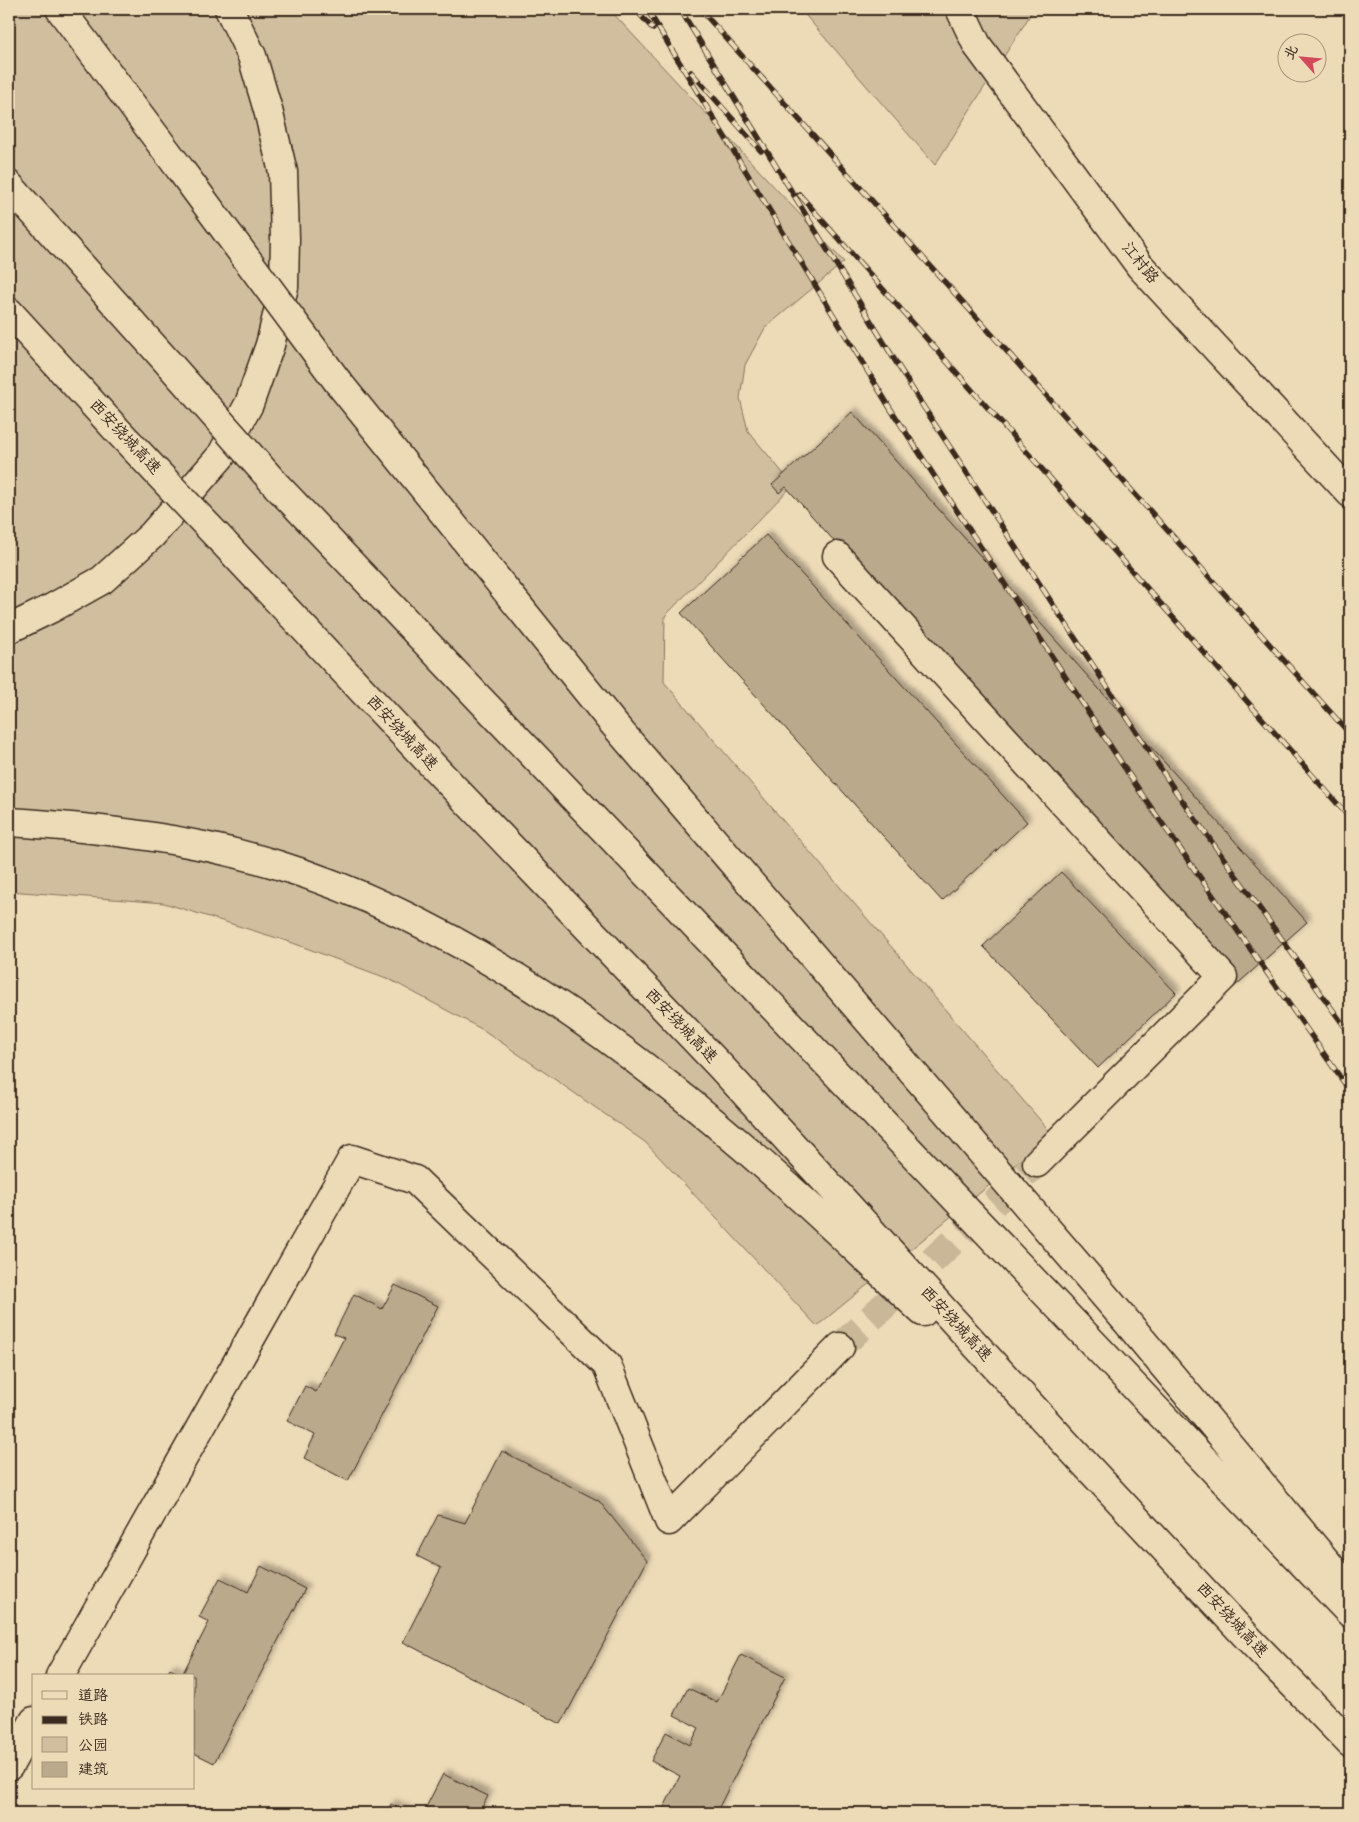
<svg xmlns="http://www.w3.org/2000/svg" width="1359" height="1822" font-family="Kalam,'LXGW WenKai TC',sans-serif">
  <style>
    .green { fill: #d0be9e; stroke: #86745e }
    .building { fill: #bba98c; stroke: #3b2a1e; filter: url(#shadow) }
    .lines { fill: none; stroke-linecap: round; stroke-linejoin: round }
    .minor-tunnel { stroke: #c9b798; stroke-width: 28; stroke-dasharray: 28 14; stroke-linecap: butt }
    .minor-casing { stroke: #3b2a1e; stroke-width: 31 }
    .highway-casing { stroke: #3b2a1e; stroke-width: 31 }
    .minor { stroke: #eddab7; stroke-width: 28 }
    .highway { stroke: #eddab7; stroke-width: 28 }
    .rail-casing { stroke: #3b2a1e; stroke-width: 5.5 }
    .rail { stroke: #eddab7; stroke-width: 4; stroke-dasharray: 11; stroke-linecap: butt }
    .highway-bridge-casing { stroke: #3b2a1e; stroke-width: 31; stroke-linecap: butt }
    .highway-bridge { stroke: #eddab7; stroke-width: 28 }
    .labels { text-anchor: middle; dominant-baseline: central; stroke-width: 4.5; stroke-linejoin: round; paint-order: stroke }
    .street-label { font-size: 16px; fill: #3b2a1e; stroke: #eddab7 }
  </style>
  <defs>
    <filter id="shadow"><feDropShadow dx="4.5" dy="-4.5" stdDeviation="2.5" flood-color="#0004"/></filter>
  </defs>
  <rect width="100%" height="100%" fill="#eddab7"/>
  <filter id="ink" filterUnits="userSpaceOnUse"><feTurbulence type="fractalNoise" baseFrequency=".02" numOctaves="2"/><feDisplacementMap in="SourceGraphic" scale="10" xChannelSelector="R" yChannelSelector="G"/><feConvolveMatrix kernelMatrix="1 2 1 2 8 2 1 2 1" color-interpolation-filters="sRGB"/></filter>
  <g filter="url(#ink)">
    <path class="green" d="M9,9H609L844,262L765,328L745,365L740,398L748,431L793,485L665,616L664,682L1052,1134L817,1326L645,1142L485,1031L389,979L290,942L164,903L9,891Z
      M800,9H1034L935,165Z"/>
    <path class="building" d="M852,412L1307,922L1233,988L786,487L779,493L772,485Z
      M766,535L1027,822L942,901L681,613Z
      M1061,872L1176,993L1098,1068L983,946Z
      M395,1285L438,1306L348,1481L304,1458L315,1435L287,1421L305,1386L316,1392L344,1338L334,1334L354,1294L382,1309Z
      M502,1451L599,1501L647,1561L561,1724L403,1642L441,1568L417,1556L438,1515L465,1523Z
      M261,1566L305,1589L214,1763L194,1753V1676H166L170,1669L182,1675L209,1622L199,1617L220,1578L248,1592Z
      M741,1655L785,1677L716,1813H661L680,1776L651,1761L666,1732L690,1745L699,1728L674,1715L688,1688L717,1702Z
      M443,1774L488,1796L479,1813H423Z
      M391,1804L410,1813H387Z"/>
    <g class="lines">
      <path class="minor-tunnel" d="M840,1347L1037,1163"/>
      <defs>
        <path id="minor" d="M960,9L977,45L1140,266L1350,493
          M837,556L1223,977L1037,1163
          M60,1676L352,1159L415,1180L607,1365L669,1521L840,1347
          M9,1766L34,1721"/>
        <path id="highway" d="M60,9L180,169
          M9,185L171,366
          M9,312L115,428
          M338,382L612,722L1127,1322L1350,1590
          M277,486L1350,1613
          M222,541L436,769L721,1067L1071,1449L1248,1638L1350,1743
          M9,629L52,608L102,580L152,535L221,456L249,404L270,345L284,287L285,239L283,172L268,110L252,56L229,9
          M9,822C99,828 191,838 278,865C462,922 631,1047 774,1174C825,1219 873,1266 923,1312"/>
      </defs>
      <use href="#minor" class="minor-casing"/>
      <use href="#highway" class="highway-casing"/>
      <use href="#minor" class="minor"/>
      <use href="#highway" class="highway"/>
      <defs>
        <path id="rail" d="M635,9L653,29
          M647,9L890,408L1143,796L1350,1091
          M680,9L921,403L1176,792L1350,1034
          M700,9L1350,734
          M691,72L761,151
          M799,194L1350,818"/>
      </defs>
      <use href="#rail" class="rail-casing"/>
      <use href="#rail" class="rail"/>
      <defs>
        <path id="highway-bridge" d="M180,169L338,382
          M171,366L277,486
          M115,428L222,541"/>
      </defs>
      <use href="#highway-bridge" class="highway-bridge-casing"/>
      <use href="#highway-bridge" class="highway-bridge"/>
    </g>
  </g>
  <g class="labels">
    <g class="street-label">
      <text transform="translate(1140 263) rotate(51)">江村路</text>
      <text transform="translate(125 437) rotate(47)">西安绕城高速</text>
      <text transform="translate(402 733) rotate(47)">西安绕城高速</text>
      <text transform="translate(681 1026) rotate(46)">西安绕城高速</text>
      <text transform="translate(956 1324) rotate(47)">西安绕城高速</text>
      <text transform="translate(1232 1620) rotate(47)">西安绕城高速</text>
    </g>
  </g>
  <rect width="1359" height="1822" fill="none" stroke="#eddab7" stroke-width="30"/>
  <rect x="15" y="15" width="1329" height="1792" fill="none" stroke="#3b2a1e" stroke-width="2" filter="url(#ink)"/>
  <rect x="32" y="1674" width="162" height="115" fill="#eddab7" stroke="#a6947a"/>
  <rect x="42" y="1691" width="25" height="8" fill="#eddab7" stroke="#a6947a"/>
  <text x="78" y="1700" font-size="15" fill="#3b2a1e">道路</text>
  <rect x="42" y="1716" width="25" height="8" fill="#3b2a1e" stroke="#a6947a"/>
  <text x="78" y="1724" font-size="15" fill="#3b2a1e">铁路</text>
  <rect x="42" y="1737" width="25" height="15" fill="#d0be9e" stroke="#a6947a"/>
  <text x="78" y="1750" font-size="15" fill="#3b2a1e">公园</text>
  <rect x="42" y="1762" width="25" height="15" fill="#bba98c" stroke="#a6947a"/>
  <text x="78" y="1774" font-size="15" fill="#3b2a1e">建筑</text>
  <g transform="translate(1302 58) rotate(297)"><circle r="24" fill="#eddab7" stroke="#a6947a"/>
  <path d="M0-4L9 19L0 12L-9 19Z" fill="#d1495b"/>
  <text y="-8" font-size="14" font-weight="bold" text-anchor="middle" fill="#3b2a1e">北</text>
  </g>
</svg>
